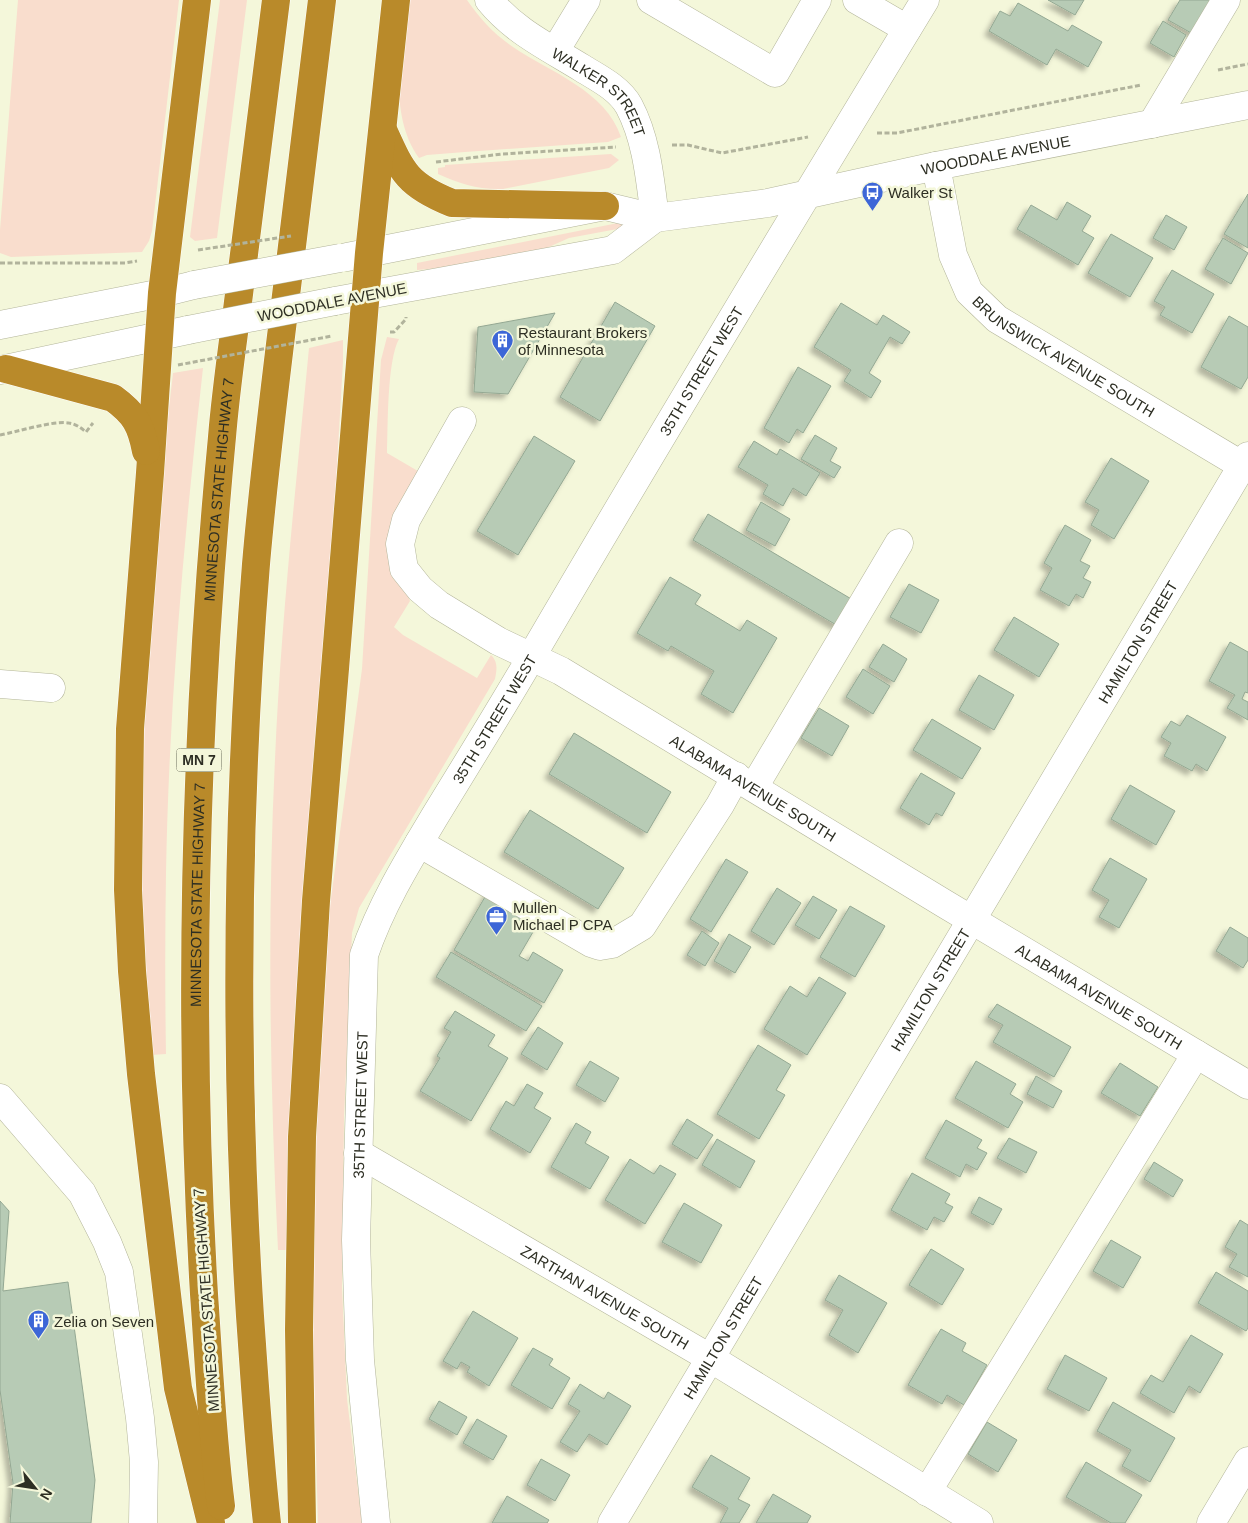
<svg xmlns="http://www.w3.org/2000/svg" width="1248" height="1523" font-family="Arial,sans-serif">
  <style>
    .green { fill: #f9ddcd }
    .building { fill: #b7cbb5; stroke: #94a893; filter: url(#shadow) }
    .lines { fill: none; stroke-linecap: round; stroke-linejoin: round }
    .minor-casing { stroke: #b3b59a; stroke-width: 29 }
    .highway-casing { stroke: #fff; stroke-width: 29 }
    .path { stroke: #b1b39c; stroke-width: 3; stroke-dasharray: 5 2.5; stroke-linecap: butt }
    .minor { stroke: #fff; stroke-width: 28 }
    .highway { stroke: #b98a2a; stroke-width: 28 }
    .minor-bridge-casing { stroke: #b3b59a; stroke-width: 29; stroke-linecap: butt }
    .path-bridge { stroke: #b1b39c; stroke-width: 3; stroke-dasharray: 5 2.5; stroke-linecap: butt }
    .minor-bridge { stroke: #fff; stroke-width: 28 }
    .labels { text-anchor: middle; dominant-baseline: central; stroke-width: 5; stroke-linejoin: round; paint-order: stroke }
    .shield { fill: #f4f7da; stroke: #696a5a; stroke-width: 1 }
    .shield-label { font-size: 14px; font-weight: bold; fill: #2d2e23 }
    .street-label { font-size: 15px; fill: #2d2e23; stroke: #f4f7da }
    .poi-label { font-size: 15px; fill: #2d2e23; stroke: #f4f7da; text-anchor: start }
  </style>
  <defs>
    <filter id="shadow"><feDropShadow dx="-4.5" dy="4.5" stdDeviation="2.5" flood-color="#0004"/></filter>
  </defs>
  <rect width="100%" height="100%" fill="#f4f7da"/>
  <path class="green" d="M18,0H179L152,231L149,241L142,252L11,257L0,253V230Z
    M220,0H247L217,238L195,241L190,237Z
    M403,0H467C480,19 494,34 513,47C550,72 606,91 621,137L608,142L465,152L427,155L419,158C388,115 401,50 403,0Z
    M611,154L619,160L609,168L503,189C479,190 460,184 438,174V168L445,167V165Z
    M628,221V227L569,238L531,255L483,264L417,270V263Z
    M387,337L399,339C387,361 388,425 387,453L423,474L400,577L410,601L394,627L403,635L477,678L491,655C498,662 497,669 495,679L359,908L352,933L344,1117L342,1288L347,1399L362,1523H318L313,1346L314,1173L330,906L362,669L381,360Z
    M343,340V362L291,1250H278C270,1086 267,923 275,759C281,622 296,485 309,348Z
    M203,368C184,536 169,704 166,873C165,933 165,993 166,1054L151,1055L141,928L142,755L148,639L167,426L173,373Z"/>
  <path class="building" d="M1048,0H1084L1075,15Z
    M1180,0H1213L1193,34L1168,20Z
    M1018,3L1068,31L1072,25L1102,42L1088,67L1056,49L1047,65L989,31L1000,11L1010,16Z
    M1163,21L1186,35L1174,57L1150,43Z
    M1248,194V248L1224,234Z
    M1067,202L1091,216L1082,231L1094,238L1078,265L1017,229L1031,205L1057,220Z
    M1166,215L1187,227L1174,250L1153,238Z
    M1111,234L1153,258L1130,297L1088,273Z
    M1223,238L1248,253L1231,284L1205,269Z
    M1172,270L1214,294L1192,333L1160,315L1165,307L1154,301Z
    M615,302L655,326L600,421L560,397Z
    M841,303L877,325L883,315L910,332L902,344L890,337L869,373L881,381L871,398L844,381L851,370L814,347Z
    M555,313L508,394L474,392L478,327Z
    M1229,316L1248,327V377L1241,389L1201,367Z
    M798,367L831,386L803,433L797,429L789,443L764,428Z
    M815,435L837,448L830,461L841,467L834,478L801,459Z
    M534,436L575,461L518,555L477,531Z
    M754,441L777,455L780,449L820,473L806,496L793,488L783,506L763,494L768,485L738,467Z
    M1111,458L1149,481L1114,539L1091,525L1099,510L1085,502Z
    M761,502L790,519L775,546L746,530Z
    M708,514L853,600L838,626L693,540Z
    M1065,525L1091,540L1080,561L1090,566L1083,578L1091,582L1083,598L1076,594L1069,606L1040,590L1052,568L1044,563Z
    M670,577L701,595L695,604L740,631L747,620L777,638L733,713L701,694L714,671L671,646L668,651L637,633Z
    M909,584L939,600L921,633L890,617Z
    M1014,617L1059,644L1039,677L994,650Z
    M1230,642L1248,652V693L1245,692L1242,699L1248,702V720L1227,708L1235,695L1209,681Z
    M883,644L907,659L894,682L869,667Z
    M863,669L890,686L873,714L846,697Z
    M979,675L1014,695L994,730L959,710Z
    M819,708L849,726L832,756L801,738Z
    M1187,715L1226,737L1207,771L1196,764L1192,771L1164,756L1171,743L1161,737L1171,721L1180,726Z
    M932,719L981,748L962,779L913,750Z
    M574,733L671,792L647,833L549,774Z
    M921,773L955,793L942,816L936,813L929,825L900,808Z
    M1130,785L1175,811L1156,845L1111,819Z
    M530,810L624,868L598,909L504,852Z
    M1110,858L1147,879L1119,928L1099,917L1109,900L1092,890Z
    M726,859L748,872L711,932L690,919Z
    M777,888L801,903L774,945L751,931Z
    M489,890L540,920L519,956L528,961L533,952L563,970L544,1003L454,950Z
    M813,896L837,910L819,939L795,925Z
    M850,906L885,926L855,977L820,957Z
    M1230,927L1248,938V960L1243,968L1216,951Z
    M702,931L719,943L705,966L687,955Z
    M729,934L751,947L735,973L714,961Z
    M451,952L542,1006L526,1031L436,977Z
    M819,977L846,993L807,1055L764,1029L790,986L807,997Z
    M997,1004L1071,1047L1054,1077L993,1042L1003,1025L988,1017Z
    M455,1011L495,1035L488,1046L508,1058L471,1121L420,1091L440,1058L437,1056L451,1032L444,1028Z
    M538,1027L563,1043L547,1070L521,1054Z
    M758,1045L791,1065L776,1090L785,1095L759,1139L717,1114Z
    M590,1061L619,1078L605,1102L576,1085Z
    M976,1061L1016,1084L1010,1094L1023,1102L1008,1128L955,1098Z
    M1120,1063L1158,1087L1140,1116L1101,1093Z
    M1036,1076L1062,1091L1053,1108L1027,1094Z
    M527,1084L543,1093L534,1108L551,1118L530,1153L490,1129L506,1101L514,1106Z
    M687,1119L713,1135L697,1159L672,1144Z
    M946,1120L982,1140L977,1148L987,1153L977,1170L966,1164L960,1177L925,1158Z
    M576,1123L591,1132L585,1143L609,1157L590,1189L551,1167Z
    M1009,1138L1037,1152L1026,1173L997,1158Z
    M717,1139L755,1161L740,1188L702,1165Z
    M630,1159L654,1174L660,1165L676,1174L645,1224L605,1200Z
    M1154,1162L1183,1180L1173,1197L1144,1179Z
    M912,1173L950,1194L945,1203L953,1207L944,1222L934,1217L927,1230L891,1210Z
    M979,1197L1002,1209L993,1225L971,1213Z
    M0,1201L9,1211L3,1291L68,1282L95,1480L91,1523H10L13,1483L0,1390Z
    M684,1203L722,1225L701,1263L662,1242Z
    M1240,1220L1248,1225V1277L1229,1267L1237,1254L1225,1247Z
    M1111,1240L1141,1257L1123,1288L1093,1271Z
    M931,1249L964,1269L942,1305L909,1285Z
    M1216,1272L1248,1291V1328L1246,1331L1198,1303Z
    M839,1275L887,1303L858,1353L829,1335L843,1310L825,1300Z
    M473,1311L518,1338L489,1386L467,1372L470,1367L461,1362L457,1369L443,1361Z
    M941,1329L966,1343L962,1351L987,1365L964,1405L947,1395L942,1404L908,1385Z
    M1191,1335L1223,1354L1200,1393L1189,1386L1174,1413L1140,1393L1151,1375L1163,1382Z
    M533,1348L553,1359L549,1365L570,1378L552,1409L511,1385Z
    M1065,1355L1107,1378L1089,1411L1047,1389Z
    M580,1384L604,1399L608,1392L631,1406L607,1445L589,1434L577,1452L560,1442L580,1411L568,1404Z
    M439,1401L467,1417L457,1435L429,1419Z
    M1113,1402L1175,1438L1150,1482L1122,1466L1131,1450L1097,1431Z
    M477,1419L507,1436L493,1460L463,1443Z
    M987,1422L1017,1440L998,1472L968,1454Z
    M711,1455L750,1478L738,1499L750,1505L739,1523H720L728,1508L692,1487Z
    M541,1459L570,1475L555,1501L527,1485Z
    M1086,1462L1142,1495L1125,1523H1111L1066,1497Z
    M773,1494L811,1516L807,1523H756Z
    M507,1496L549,1520L547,1523H492Z"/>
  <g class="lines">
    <defs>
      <g id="minor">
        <path id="s1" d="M489,0C514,31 548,47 582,68C598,78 619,88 629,106C647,140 650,180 655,218"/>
        <path d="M651,0L775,73L817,0"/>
        <path d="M857,0L907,29"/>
        <path d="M555,51L586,0"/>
        <path d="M1152,124L1226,0"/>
        <path id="s2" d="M936,166L953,255L969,292L997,319L1248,469"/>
        <path id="s3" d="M347,257L605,206L655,218L768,203L936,166L1248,105"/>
        <path d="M335,301L613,250L655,218"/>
        <path d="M0,325L162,293L194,285"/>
        <path d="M0,370L188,330"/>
        <path id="s4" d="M462,421L406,520L400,544L404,569L420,589L439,605L498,641L561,671L945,904L1248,1085"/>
        <path d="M0,684L51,688"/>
        <path d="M754,787L899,543"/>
        <path d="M419,843L591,943L600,946L612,944L642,926L720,805L736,776"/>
        <path d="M0,1098L82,1193L107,1242L119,1272L140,1418L144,1462L143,1523"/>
        <path id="s5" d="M358,1153L710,1358L979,1523"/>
        <path d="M927,1492L1196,1054"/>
        <path id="s6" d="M376,1523L360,1360L356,1240L364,955C381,905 408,861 435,816C468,762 501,709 533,654C661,435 793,217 925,0"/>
        <path id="s7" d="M612,1523L1248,456"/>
        <path d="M1211,1523L1248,1461"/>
      </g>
      <g id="highway">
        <path d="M197,0L162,293L150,473L130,729L128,890L132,971L141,1074L178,1388L211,1523"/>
        <path d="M383,130C402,172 407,185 452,203L605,206"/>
        <path d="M6,369L113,398C135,414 141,425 146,451"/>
        <path id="s8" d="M221,1506C212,1436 209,1364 204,1294C187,1008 195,722 222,437C226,387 234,336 240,286C252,191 264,95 276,0"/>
        <path d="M267,1523C259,1454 255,1385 250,1316C234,1066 236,814 256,564C263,483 273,401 283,320C296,213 309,107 322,0"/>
        <path d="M302,1523L299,1330L302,1137L316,901L369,253L396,0"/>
      </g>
    </defs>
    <use href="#minor" class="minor-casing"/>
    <use href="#highway" class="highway-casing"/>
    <path class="path" d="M1218,70L1248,64
      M877,133H897L1141,85
      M672,145H688L722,153L808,137
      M436,162L502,154L616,147
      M0,263H125L137,261
      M390,332H394L406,319V317
      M0,435C16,432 55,420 69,423C76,424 81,428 86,432L93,423"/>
    <use href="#minor" class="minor"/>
    <use href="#highway" class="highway"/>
    <defs>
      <path id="minor-bridge" d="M194,285L340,258
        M188,330L335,301"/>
    </defs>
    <use href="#minor-bridge" class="minor-bridge-casing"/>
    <path class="path-bridge" d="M198,250L291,236
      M178,365L332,336"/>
    <use href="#minor-bridge" class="minor-bridge"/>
  </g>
  <defs>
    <symbol id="bus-pin" viewBox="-11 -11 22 30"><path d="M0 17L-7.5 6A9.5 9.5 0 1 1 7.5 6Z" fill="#3d66d7" stroke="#f4f7da"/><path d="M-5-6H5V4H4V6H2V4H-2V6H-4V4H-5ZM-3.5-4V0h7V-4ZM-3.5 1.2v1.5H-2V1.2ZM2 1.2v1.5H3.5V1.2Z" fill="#fff"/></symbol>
    <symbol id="building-pin" viewBox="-11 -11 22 30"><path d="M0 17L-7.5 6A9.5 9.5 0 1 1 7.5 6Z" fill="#3d66d7" stroke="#f4f7da"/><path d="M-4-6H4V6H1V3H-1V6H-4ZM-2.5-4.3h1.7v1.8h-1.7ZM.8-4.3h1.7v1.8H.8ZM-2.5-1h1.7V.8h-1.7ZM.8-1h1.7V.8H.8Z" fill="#fff"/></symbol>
    <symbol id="office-pin" viewBox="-11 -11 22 30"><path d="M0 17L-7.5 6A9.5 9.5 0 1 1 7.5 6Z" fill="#3d66d7" stroke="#f4f7da"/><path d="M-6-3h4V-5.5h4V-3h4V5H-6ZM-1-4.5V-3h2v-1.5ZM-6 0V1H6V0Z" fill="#fff"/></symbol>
  </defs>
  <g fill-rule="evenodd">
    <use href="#bus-pin" x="860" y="180" width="25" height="34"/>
    <use href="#building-pin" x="490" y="328" width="25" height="34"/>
    <use href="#office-pin" x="484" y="904" width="25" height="34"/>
    <use href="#building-pin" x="26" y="1308" width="25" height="34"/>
  </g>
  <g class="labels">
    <rect class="shield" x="176.5" y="748.5" width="45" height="23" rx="4"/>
    <g class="shield-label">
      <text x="199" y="760">MN 7</text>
    </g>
    <g class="street-label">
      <text stroke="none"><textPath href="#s1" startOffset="146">WALKER STREET</textPath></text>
      <text stroke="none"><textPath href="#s3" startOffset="661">WOODDALE AVENUE</textPath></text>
      <text transform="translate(332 302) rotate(-11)">WOODDALE AVENUE</text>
      <text stroke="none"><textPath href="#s2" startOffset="246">BRUNSWICK AVENUE SOUTH</textPath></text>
      <text stroke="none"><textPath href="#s6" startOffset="1244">35TH STREET WEST</textPath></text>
      <text stroke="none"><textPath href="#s8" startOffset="1018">MINNESOTA STATE HIGHWAY 7</textPath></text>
      <text stroke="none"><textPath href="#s7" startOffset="1026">HAMILTON STREET</textPath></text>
      <text stroke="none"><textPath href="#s6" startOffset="839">35TH STREET WEST</textPath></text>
      <text stroke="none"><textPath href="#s4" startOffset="578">ALABAMA AVENUE SOUTH</textPath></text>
      <text stroke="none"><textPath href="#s8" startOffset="612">MINNESOTA STATE HIGHWAY 7</textPath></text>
      <text stroke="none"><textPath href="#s7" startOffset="621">HAMILTON STREET</textPath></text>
      <text stroke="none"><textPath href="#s4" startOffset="982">ALABAMA AVENUE SOUTH</textPath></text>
      <text stroke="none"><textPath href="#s6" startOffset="419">35TH STREET WEST</textPath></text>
      <text stroke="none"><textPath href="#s5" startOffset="286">ZARTHAN AVENUE SOUTH</textPath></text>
      <text transform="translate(206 1300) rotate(-94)">MINNESOTA STATE HIGHWAY 7</text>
      <text stroke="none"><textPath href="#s7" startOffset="216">HAMILTON STREET</textPath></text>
    </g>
    <g class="poi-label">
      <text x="888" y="192">Walker St</text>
      <text x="518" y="332">Restaurant Brokers<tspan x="518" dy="17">of Minnesota</tspan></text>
      <text x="513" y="907">Mullen<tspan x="513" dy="17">Michael P CPA</tspan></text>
      <text x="54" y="1321">Zelia on Seven</text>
    </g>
  </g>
  <g transform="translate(35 1488) rotate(120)" stroke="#f4f7da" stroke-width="4" paint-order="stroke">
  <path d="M0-4L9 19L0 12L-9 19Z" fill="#2d2e23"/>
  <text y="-8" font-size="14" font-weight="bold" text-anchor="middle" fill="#2d2e23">N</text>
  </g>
</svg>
